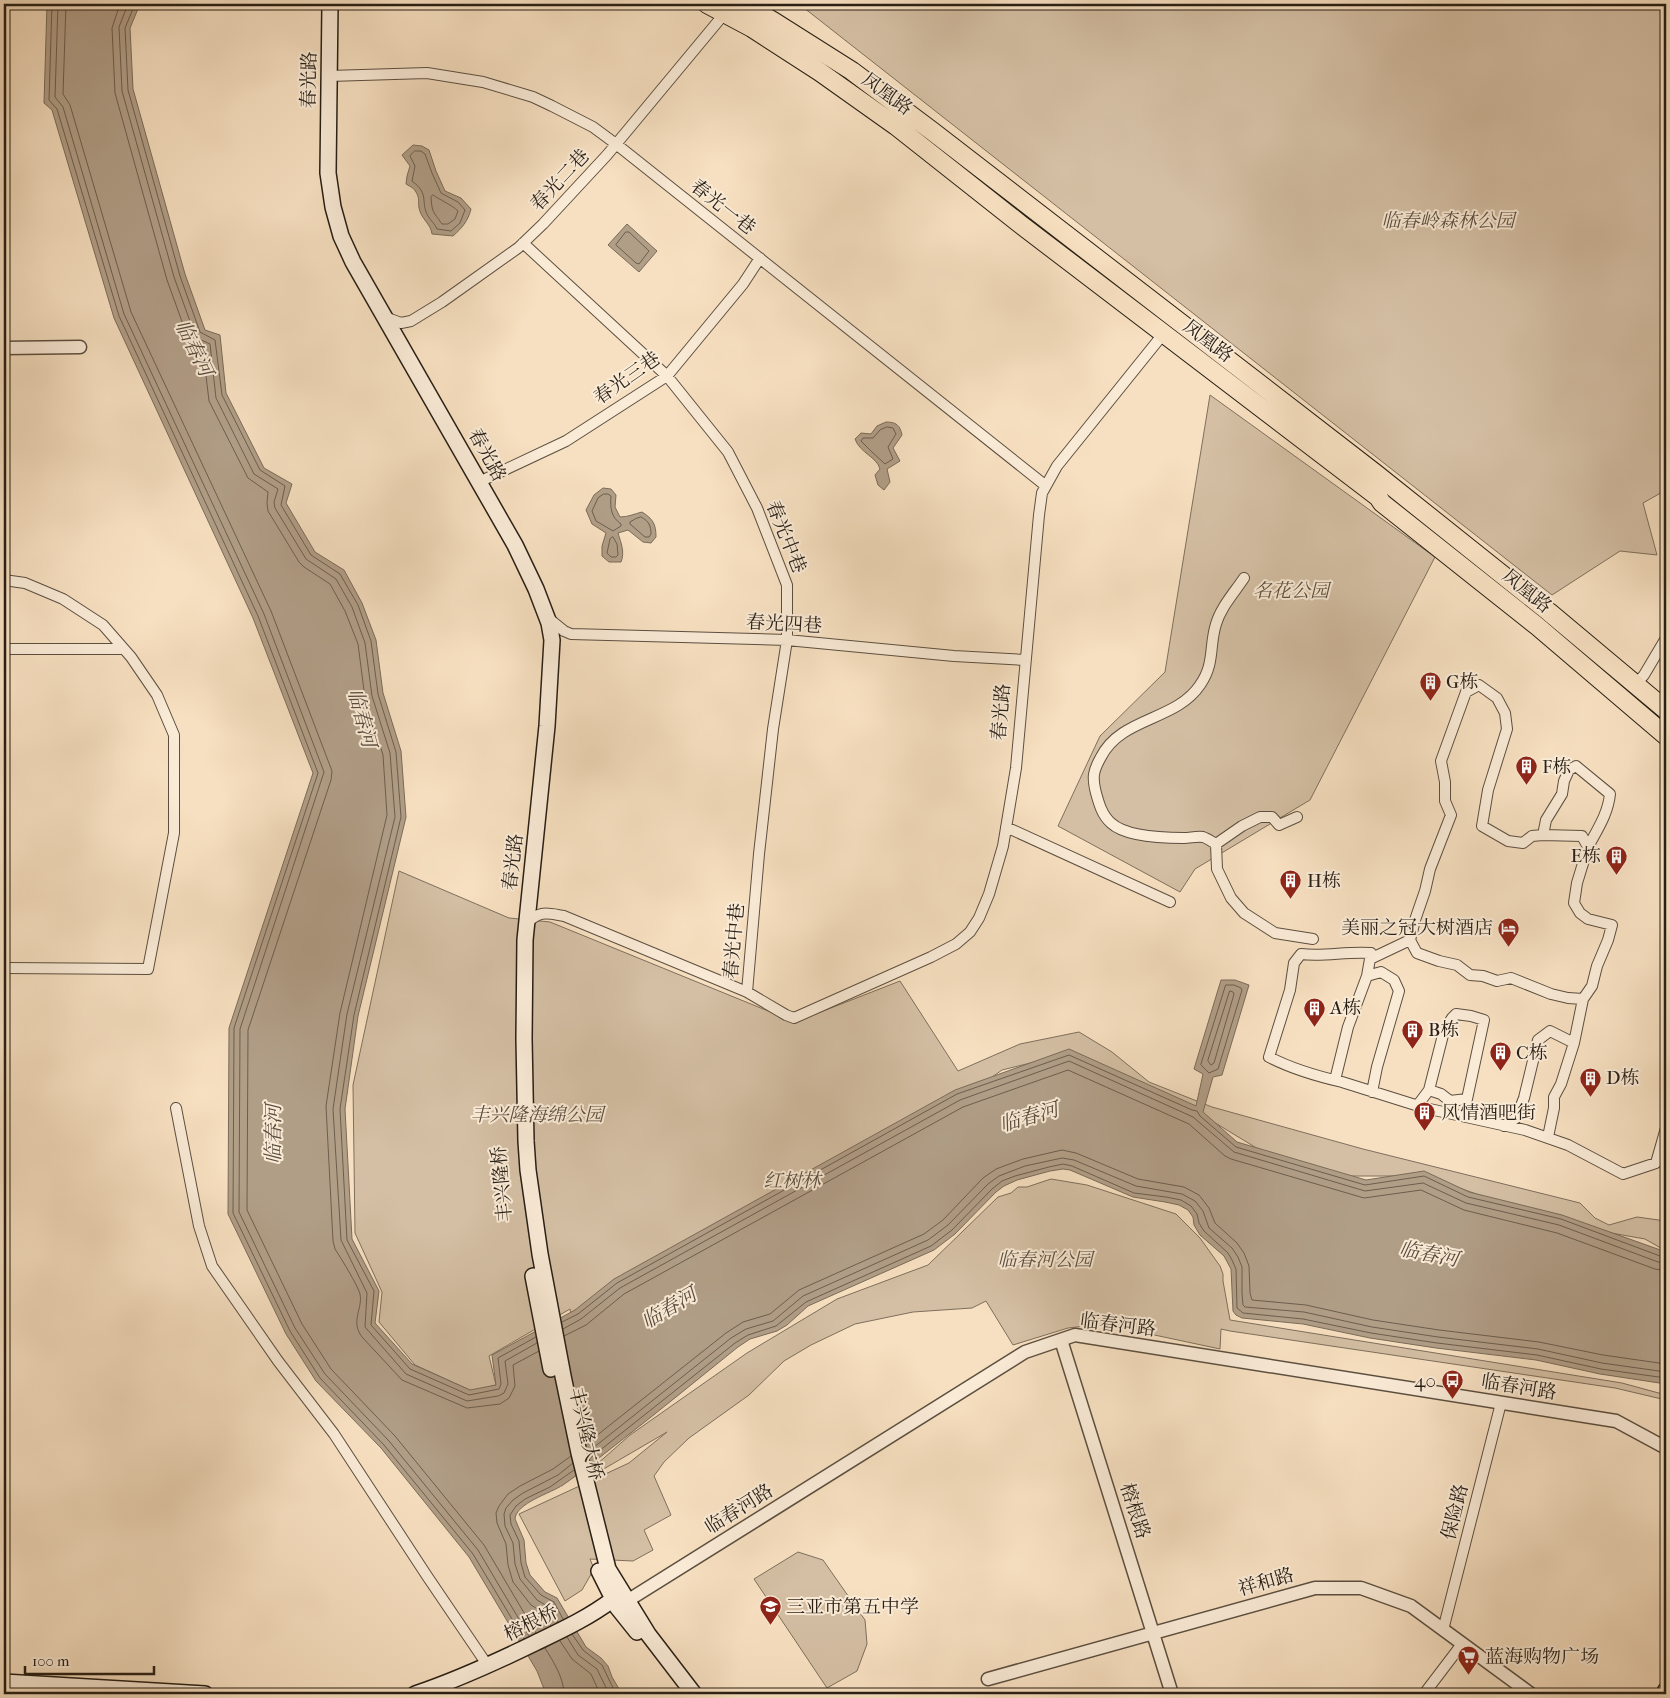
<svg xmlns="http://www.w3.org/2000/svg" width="1670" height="1698" font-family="'IM FELL French Canon','Noto Serif SC',serif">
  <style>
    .green { fill: #d4bfa4; stroke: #7e6f5c }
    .water { fill: #b19e87; stroke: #7a6b59 }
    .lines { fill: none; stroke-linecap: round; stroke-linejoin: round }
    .shore { stroke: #6c5e4e; stroke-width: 1 }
    .minor-casing { stroke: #5c4f40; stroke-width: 12 }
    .tertiary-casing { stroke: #5c4f40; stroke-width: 15 }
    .secondary-casing { stroke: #281f15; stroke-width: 18 }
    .trunk-casing { stroke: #281f15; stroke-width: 20 }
    .minor { stroke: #faebd7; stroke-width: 10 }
    .tertiary { stroke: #faebd7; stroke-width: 12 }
    .secondary { stroke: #faebd7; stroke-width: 15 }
    .trunk { stroke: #f7e0c1; stroke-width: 18 }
    .labels { text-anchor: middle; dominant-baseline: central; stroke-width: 4; stroke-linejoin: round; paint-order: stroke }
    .street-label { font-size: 19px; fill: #281f15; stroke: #faebd7 }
    .park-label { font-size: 19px; font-style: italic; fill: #5c4f40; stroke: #faebd7 }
    .poi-label { font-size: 19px; fill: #281f15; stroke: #faebd7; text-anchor: start }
    .water-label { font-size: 20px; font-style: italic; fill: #584b3d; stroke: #faebd7 }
  </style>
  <rect width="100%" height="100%" fill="#f7e0c1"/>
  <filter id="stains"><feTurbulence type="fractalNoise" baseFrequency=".004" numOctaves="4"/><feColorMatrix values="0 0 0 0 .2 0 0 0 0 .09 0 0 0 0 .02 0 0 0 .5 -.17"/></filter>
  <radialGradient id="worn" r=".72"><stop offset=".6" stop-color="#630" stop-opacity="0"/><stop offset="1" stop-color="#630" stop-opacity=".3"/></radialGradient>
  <path class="green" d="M799,4H1666V490L1643,503L1657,555L1620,551L1552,595Z
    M1210,395L1435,557L1310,800L1195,869L1180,892L1058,826L1100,736L1165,672Z
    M399,871L509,918L550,922L795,1022L900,981L958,1071L1020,1044L1079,1032L1112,1052L1149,1082L1212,1107L1363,1149L1580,1203L1595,1218L1609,1225L1637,1217L1666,1221V1251L1645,1239L1583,1228L1510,1206L1426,1176H1346L1268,1155L1217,1124L1071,1053L1002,1070L580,1370L570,1309L489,1356L496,1385L472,1391L415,1365L379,1322L382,1292L355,1233L353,1085Z
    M1051,1179L1087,1185L1176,1214L1200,1238L1220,1266L1223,1274V1281L1230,1320L1622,1383L1666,1395V1400L1615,1388L1230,1331L1221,1329L1220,1349L1103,1324L1068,1328L1013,1345L986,1301L972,1308L913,1312L855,1324L811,1345L784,1361L749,1395L689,1438L664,1462L654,1476L671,1515L644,1530L653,1550L633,1561L590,1559L594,1569L582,1590L565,1601L519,1514L629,1463L667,1432L602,1470L596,1465L630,1435L747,1353L837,1299L928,1265L998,1197L1011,1193L1018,1187H1027Z
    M798,1552L823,1560L865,1620L867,1644L857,1671L827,1688L754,1579Z"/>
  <path class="water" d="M47,4H140L130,28L133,89L185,274L205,330L220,335L226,393L264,468L292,484L286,503L315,552L344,570L362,603L376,640L383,693L401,751L406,817L358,1016L345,1109L352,1239L379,1291L375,1323L412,1364L470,1390L496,1385L492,1355L575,1310L614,1279L955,1090L1069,1049L1196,1106L1203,1074L1194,1069L1221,980H1235L1249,985L1222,1075L1213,1077L1203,1112L1237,1142L1366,1180L1424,1171L1469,1192L1562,1215L1666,1252V1384L1600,1374L1536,1360L1436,1348L1370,1338L1303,1324L1242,1318L1236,1315L1233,1311L1231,1269L1224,1256L1200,1235L1194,1225L1193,1217L1188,1210L1179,1205L1165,1202L1133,1197L1070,1170L1063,1169L1050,1171L1017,1180L1004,1186L996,1192L955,1234L934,1250L808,1306L787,1325L777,1331L750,1339L738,1347C698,1379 658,1412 618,1443C600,1457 582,1472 563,1485C551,1493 516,1503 515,1519L524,1540L526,1563L530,1575L545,1592L557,1598L586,1647L601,1658L608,1666L612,1677L622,1694H546L537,1671L469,1557L381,1448L316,1381L286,1334L228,1214L229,1028L313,773L253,618L114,318L52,110L44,103Z
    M413,145L422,146L429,150L436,171L445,191L461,198L471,209C468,221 462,228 453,236L432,234C431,224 421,219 419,208C418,202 420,199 416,192C414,188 411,187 406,184L407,176L410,166L402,155Z
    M627,224L657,251L639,272L608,245Z
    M886,422C896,422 900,425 902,435L893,448L900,461L887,469L890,482L884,490L878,485L875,475L880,469C877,457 860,453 855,439L861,433L871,434L877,426Z
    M603,488L611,489L616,495L615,507L620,517C628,517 634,514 642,512C653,519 656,524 656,537L651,543L643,542L628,530L618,533C621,543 625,552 621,562H609L602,556V546L606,533L592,524L586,510L594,495Z"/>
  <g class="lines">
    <path class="shore" d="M52,4L49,100L57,109L119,316L258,616L318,773L234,1028L233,1213L290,1331L320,1378L384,1445L473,1554L524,1639
      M58,4L55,97L63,107L124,314L264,614L324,772L240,1029L239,1212L295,1328L325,1374L389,1441L478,1550L529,1636
      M66,4L63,94L70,105L131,312L271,611L332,771L331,780L248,1030L247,1210L302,1324L331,1369L395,1436L484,1545L536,1633
      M120,4L112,28L115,93L167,280L188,338L193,344L203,350L209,401L248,478L268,492L267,503L268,511L299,562L304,567L330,584L345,611L358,644L365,698L383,755L387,815L340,1013L326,1106L333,1241L335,1249C341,1258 358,1286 360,1294C363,1309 350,1321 362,1337L402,1380L467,1408L500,1404L509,1398L515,1386L513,1365L539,1351
      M128,4L119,27L122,91L174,277L195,335L199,339L210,344L216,398L254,474L278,489L274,502L275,508L306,559L336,579L352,607L365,643L372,696L390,753L395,817L347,1014L333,1109L341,1240L367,1293L365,1327L406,1374L467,1401L498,1396L504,1393L508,1384L505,1361L537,1343
      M135,4L125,28L128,90L180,276L200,332L215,340L222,395L260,470L285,486L281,505L311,555L340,574L358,605L371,641L378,694L396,752L401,817L354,1015L340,1109L347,1240L374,1291L371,1325L410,1369L469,1395L499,1389L501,1384L498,1358L536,1337
      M415,151H421L425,154L432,173L441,193L458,202L465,210L460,223L451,231L437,229C435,224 431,221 428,216C420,202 430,194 412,181L415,166L410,156Z
      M433,195C440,200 452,205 458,211L455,219L448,224H442C433,211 432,213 431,197Z
      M626,232H629L649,251L639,264L636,263L616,245Z
      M887,427L893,428L896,434L888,447L893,459L885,464L872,452L861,441L863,438H873L880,430Z
      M604,494H608L611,496C610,508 611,517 621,524V526L613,531L596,521L592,511L598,498Z
      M641,517C649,521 651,526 651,534L649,537H645L630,524V522L635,519Z
      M613,537L617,544L618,555L616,557H611L607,553L610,539Z
      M1226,985H1234L1241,988L1242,990L1218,1069L1209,1073L1201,1065Z
      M1230,991L1233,992L1234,994L1214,1063L1211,1065L1208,1061Z
      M562,1322L578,1314L617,1283L957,1094L1069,1055L1192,1110L1197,1111L1200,1116L1236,1147L1365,1185L1424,1176L1468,1197L1561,1219L1660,1256L1666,1257
      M563,1329L581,1319L620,1288L960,1100L1069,1061L1193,1117L1234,1152L1365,1191L1423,1183L1466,1203L1559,1225L1658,1262L1666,1263
      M564,1336L586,1325L624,1294L963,1107L1068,1070L1189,1124L1225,1156L1231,1159L1364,1198L1421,1190L1464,1210L1557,1233L1655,1269L1666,1271
      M586,1444L726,1333L743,1322L770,1314L799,1290L924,1234L943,1220L983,1178L996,1169L1023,1159L1062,1150L1076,1153L1138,1179L1184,1187L1199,1195L1209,1208L1215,1223L1237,1243L1244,1253L1249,1266L1250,1293L1252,1300L1306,1305L1373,1320L1439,1330L1539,1342L1603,1355L1666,1364
      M588,1452L731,1338L746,1329L773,1321L803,1296L928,1240L948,1225L988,1184L999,1176L1025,1166L1062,1158L1074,1160L1136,1186L1182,1194L1195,1201L1203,1211L1209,1228L1232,1248L1238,1257L1242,1267V1293L1243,1305L1245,1307L1304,1312L1372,1327L1438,1337L1538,1349L1602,1363L1666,1372
      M589,1459L735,1343L748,1335L776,1326L806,1302L931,1246L952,1230L992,1189L1002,1181L1015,1176L1049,1167L1063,1164L1072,1166L1134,1193L1166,1197L1181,1200L1191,1206L1197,1214L1199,1223L1204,1231L1228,1253L1232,1260L1236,1269L1237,1308L1243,1313L1303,1319L1371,1333L1437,1343L1537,1355L1601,1369L1666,1378
      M563,1619L554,1602L541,1595L525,1577L521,1563L519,1541L511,1524L510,1515L516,1506L525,1499L550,1487L574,1470
      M558,1622L549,1607L537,1600L520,1579L515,1564L513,1543L505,1526L504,1514L506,1508L513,1500L523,1493L558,1475L573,1463
      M551,1626L544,1613L531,1605L513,1582L508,1565L506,1544L497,1523L496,1513L499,1506L508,1494L520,1486L553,1469L571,1456
      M572,1634L583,1650L602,1665L616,1694
      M567,1637L578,1655L597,1669L609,1694
      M560,1641L572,1659L591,1674L600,1694
      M545,1648C553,1661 564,1678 564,1694"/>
    <defs>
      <path id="minor" d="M329,76L427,73L483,82L533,97L552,106L593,127L616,144L1046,486
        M523,243L667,376L728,452L757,508L787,585V640L773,729L759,854L747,992
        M385,317L401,323L411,321L442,302L518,248L543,224L607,155L725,13
        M479,482L566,441L667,376L743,284L760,258
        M4,580L25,583L63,599L103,625L131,657L157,695L174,735V833L148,969L4,968
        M548,618L564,631L571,634L787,640L954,656L1025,660
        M4,649H123
        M1636,684L1644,675L1666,638
        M1297,817L1279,825L1272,817H1260L1242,826L1216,844L1217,869L1231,898L1244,913L1275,933L1313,939
        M1006,827L1170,902
        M1543,835L1546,820L1562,794L1564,781L1569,770L1576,766L1610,794C1608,814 1597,830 1588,847
        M1216,844C1212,842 1207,838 1203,837C1197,836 1190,838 1184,838C1164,838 1126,837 1111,823C1102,815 1099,804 1096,793C1092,777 1093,771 1101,757C1121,717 1176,721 1200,685C1215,664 1209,646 1216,624C1221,607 1234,593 1244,578
        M526,924C540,910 546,913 564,916L747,992L786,1015L794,1018L931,957L956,944L970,932L979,918L989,894L1003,846L1016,768L1039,515L1042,493L1057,466L1164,333
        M1410,940L1415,920L1425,891L1430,869L1451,815L1445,801V782L1441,761L1466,692L1479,685L1497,698L1505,713L1507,729L1488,790L1482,826L1508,841L1523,843L1532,836L1543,835L1582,836L1588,847L1577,883L1574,903L1580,913L1588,919L1612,925L1608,940L1597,966L1592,986L1583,999
        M1370,959L1410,940L1417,953L1439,961L1457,965L1470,975L1483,976L1497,981L1511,978L1551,994L1568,998L1583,999L1574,1043L1561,1084L1554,1097V1108L1548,1137
        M1367,976L1381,972L1394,980L1399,991L1377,1067L1372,1092
        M1335,1080L1348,1027L1367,976L1371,953C1347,951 1324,957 1301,954L1294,963L1290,990L1269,1057C1292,1069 1316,1076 1342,1082L1425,1108L1525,1130L1568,1145L1623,1174L1656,1163L1666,1128V1122
        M1417,1106L1429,1090L1444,1031L1452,1018L1456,1014L1471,1016L1484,1020L1467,1099L1450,1101L1441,1094L1429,1090
        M176,1108L199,1226L212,1266L278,1361L334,1434L427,1576L488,1666
        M1504,1126L1516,1118L1524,1098L1538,1040L1550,1031L1574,1043
        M1443,1630L1501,1403
        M1424,1694L1462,1644"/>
      <path id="tertiary" d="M4,348L80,347
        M1061,1340L1172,1694
        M627,1601L1025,1352L1075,1335L1616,1421L1666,1448
        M988,1679L1315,1588H1361L1411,1606L1531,1694"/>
      <path id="secondary" d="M330,4L328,173L333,207L341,236L353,262L515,545L536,589L549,623L552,640L547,726L525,940L524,1039L526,1141L528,1170L540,1254L563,1376L579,1453L608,1569L648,1634L694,1694
        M533,1276L551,1369
        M599,1571L617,1607L637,1632
        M4,1682L205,1694
        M415,1694C457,1680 496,1662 535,1643C562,1630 588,1618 612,1600H620
        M1664,1694L1666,1690"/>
      <path id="trunk" d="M707,4L752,28L820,72L896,126L1020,224L1378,497L1382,503L1537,626L1666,736
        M743,4L773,21L852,71L932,131L1375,473L1549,612L1666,710"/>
    </defs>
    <use href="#minor" class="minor-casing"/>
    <use href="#tertiary" class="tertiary-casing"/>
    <use href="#secondary" class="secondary-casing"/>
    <use href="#trunk" class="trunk-casing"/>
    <use href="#minor" class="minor"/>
    <use href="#tertiary" class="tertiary"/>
    <use href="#secondary" class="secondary"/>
    <use href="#trunk" class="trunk"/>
  </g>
  <defs>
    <symbol id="building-pin" viewBox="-11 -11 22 30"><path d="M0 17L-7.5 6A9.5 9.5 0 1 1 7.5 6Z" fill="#8f2418" stroke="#faebd7"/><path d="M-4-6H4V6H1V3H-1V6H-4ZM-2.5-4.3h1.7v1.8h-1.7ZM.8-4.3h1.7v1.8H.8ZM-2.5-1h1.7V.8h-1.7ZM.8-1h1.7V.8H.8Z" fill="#fff"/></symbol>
    <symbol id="hotel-pin" viewBox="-11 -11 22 30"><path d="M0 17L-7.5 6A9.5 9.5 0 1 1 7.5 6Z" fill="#8f2418" stroke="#faebd7"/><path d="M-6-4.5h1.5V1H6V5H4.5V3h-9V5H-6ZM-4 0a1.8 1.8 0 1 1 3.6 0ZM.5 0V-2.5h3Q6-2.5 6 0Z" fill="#fff"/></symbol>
    <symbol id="bus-pin" viewBox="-11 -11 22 30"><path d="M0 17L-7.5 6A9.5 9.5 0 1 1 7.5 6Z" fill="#8f2418" stroke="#faebd7"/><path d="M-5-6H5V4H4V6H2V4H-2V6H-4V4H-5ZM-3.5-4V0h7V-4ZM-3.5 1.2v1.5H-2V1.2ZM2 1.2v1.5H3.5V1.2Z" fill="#fff"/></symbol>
    <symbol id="school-pin" viewBox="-11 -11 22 30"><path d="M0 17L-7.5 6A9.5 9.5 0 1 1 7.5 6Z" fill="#8f2418" stroke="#faebd7"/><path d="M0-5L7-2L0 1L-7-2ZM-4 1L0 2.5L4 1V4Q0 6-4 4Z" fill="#fff"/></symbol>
    <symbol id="supermarket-pin" viewBox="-11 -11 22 30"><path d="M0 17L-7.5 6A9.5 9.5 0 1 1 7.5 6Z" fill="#8f2418" stroke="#faebd7"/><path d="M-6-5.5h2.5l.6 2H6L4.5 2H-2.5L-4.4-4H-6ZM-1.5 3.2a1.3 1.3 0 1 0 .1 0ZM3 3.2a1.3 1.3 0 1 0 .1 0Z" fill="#fff"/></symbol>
  </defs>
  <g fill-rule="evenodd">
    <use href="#building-pin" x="1418" y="670" width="25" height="34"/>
    <use href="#building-pin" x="1514" y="754" width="25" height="34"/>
    <use href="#building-pin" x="1604" y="844" width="25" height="34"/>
    <use href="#building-pin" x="1278" y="868" width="25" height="34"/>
    <use href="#hotel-pin" x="1496" y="916" width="25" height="34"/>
    <use href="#building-pin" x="1302" y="996" width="25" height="34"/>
    <use href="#building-pin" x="1400" y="1018" width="25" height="34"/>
    <use href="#building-pin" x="1488" y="1040" width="25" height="34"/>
    <use href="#building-pin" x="1578" y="1066" width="25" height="34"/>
    <use href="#building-pin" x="1412" y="1100" width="25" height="34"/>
    <use href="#bus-pin" x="1440" y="1368" width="25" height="34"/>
    <use href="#school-pin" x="758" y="1594" width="25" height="34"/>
    <use href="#supermarket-pin" x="1456" y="1644" width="25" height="34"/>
  </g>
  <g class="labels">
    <g class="street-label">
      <text transform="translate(309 80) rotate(-89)">春光路</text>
      <text transform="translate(887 94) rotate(36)">凤凰路</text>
      <text transform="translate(560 180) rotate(-47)">春光二巷</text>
      <text transform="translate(723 207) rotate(38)">春光一巷</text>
      <text transform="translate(1208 341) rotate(37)">凤凰路</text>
      <text transform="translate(627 378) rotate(-35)">春光三巷</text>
      <text transform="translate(487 455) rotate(61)">春光路</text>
      <text transform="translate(786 537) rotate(68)">春光中巷</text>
      <text transform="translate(1527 591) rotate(39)">凤凰路</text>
      <text transform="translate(784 624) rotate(3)">春光四巷</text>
      <text transform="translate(1001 712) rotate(-85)">春光路</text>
      <text transform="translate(513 862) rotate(-83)">春光路</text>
      <text transform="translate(734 941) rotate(-85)">春光中巷</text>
      <text transform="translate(502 1184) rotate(-95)">丰兴隆桥</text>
      <text transform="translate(1118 1325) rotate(7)">临春河路</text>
      <text transform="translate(1519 1387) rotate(9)">临春河路</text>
      <text transform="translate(586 1434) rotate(77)">丰兴隆大桥</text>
      <text transform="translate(739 1509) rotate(-32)">临春河路</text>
      <text transform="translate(1135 1511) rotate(72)">榕根路</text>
      <text transform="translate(1455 1512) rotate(-76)">保险路</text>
      <text transform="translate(1266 1582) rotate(-16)">祥和路</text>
      <text transform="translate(531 1623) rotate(-26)">榕根桥</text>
    </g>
    <g class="park-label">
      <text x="1448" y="221">临春岭森林公园</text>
      <text x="1291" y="591">名花公园</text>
      <text x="537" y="1115">丰兴隆海绵公园</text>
      <text x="792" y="1181">红树林</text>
      <text x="1045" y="1260">临春河公园</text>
    </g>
    <g class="poi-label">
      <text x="1446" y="682">G栋</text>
      <text x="1542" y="767">F栋</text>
      <text x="1601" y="856" text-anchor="end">E栋</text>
      <text x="1307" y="881">H栋</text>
      <text x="1493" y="928" text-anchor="end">美丽之冠大树酒店</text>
      <text x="1330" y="1008">A栋</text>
      <text x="1428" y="1030">B栋</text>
      <text x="1516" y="1053">C栋</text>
      <text x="1606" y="1078">D栋</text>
      <text x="1441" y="1113">风情酒吧街</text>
      <text x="1436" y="1381" text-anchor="end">40</text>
      <text x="786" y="1607">三亚市第五中学</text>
      <text x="1485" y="1657">蓝海购物广场</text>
    </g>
    <g class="water-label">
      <text transform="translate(194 348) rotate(64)">临春河</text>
      <text transform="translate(362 718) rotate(75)">临春河</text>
      <text transform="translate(1029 1117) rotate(-16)">临春河</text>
      <text transform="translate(273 1134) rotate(-90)">临春河</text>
      <text transform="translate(1429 1254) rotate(11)">临春河</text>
      <text transform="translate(669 1308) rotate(-31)">临春河</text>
    </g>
  </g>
  <rect width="1670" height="1698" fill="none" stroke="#f7e0c1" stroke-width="20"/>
  <rect x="5" y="5" width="1660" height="1688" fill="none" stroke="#281f15" stroke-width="2.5"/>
  <rect x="10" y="10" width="1650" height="1678" fill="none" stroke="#281f15"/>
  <path d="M25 1666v8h129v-8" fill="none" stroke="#281f15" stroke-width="2.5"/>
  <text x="32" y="1666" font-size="15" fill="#281f15" stroke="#faebd7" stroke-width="4" paint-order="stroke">100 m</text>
  <rect width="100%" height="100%" filter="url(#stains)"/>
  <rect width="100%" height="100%" fill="url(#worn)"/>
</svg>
